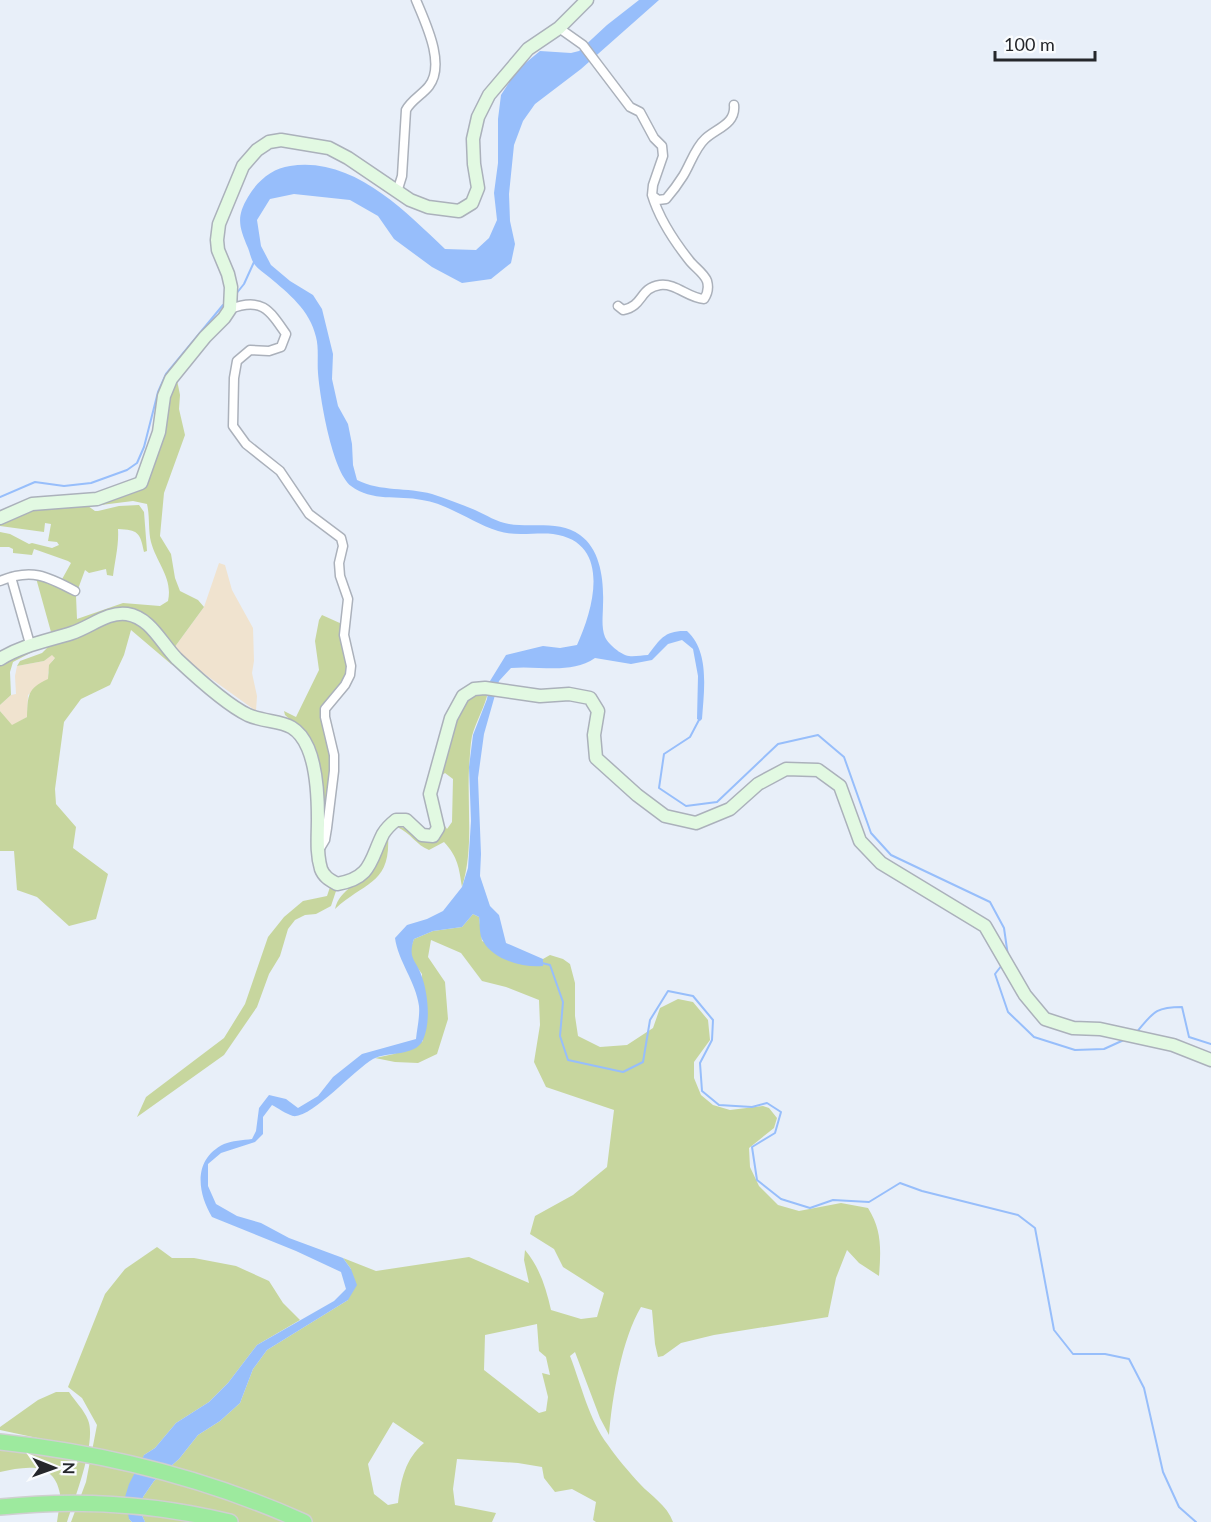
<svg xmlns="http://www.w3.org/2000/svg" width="1211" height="1522" font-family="Lato,sans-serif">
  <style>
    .industrial { fill: #f0e3cf }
    .green { fill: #c7d69e; fill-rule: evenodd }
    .water { fill: #97befb }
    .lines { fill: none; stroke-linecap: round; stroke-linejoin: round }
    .stream { stroke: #97befb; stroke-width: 2 }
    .street-casing { stroke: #abb1bb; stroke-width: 11 }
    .secondary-casing { stroke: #abb1bb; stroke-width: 15 }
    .highway-casing { stroke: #cfcfd0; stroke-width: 18 }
    .street { stroke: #fff; stroke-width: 8 }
    .secondary { stroke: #e2f9e2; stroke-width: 12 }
    .highway { stroke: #9dea9e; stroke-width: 15 }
  </style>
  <rect width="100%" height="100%" fill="#e8eff9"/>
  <path class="industrial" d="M219,563L225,565L232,590L253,628L254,661L252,673L257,696L256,711L199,670L174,648L204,607Z
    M53,654L55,658L52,661L48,673L49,679L28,695L27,717L12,726L0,711V705L11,695L16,694L15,676L17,666L44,661Z"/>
  <path class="green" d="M177,380L180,395L179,409L185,435L164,493L160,536L171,554L175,578L180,591L198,600L204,607L174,648L136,611L51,632L36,578L76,596L77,619L123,603L160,606L168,601C173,578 157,564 151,542C148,530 150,517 147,504L133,501L101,505L98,502L140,487L167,399Z
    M139,505L144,512L147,551L144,552C140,532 138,530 118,529C119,545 115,560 113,576L107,575L106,569L89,573L85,570L78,589L61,581L71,563L68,561L34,549L32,555L13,553V549L9,547H0V532L10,534L29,544L32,543L52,548L59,545L57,542L48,541L51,524L45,523L44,532L0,526V521L30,511L58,506H88L95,511H98L119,506Z
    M322,615L342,624C348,661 356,671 327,701L328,738L331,765L324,835L321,798L294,723L285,715L284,711L296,717L319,670L315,641L319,620Z
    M115,620H131L141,624L185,671L171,664L131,630L124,655L110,685L81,699L64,722L55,789L56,804L76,827L73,848L108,874L96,919L69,926L37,897L17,890L14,851H0V711L12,725L27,717C28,695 27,689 48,679L49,665L55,658L52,655L44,661L17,666L20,661L42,653L49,646L64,642Z
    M38,647V649L13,662L10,672L11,695L0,705V666L12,657Z
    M485,692H488C485,707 476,721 472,736C470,746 470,758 469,768C467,808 474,848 462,887C459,868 458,857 444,842L429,850C416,845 411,833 397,827L388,835C391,885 365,881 335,909C340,888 361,884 373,867C382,852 382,836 395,825L410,830L426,842L433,840L438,835V816L447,829L452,822L453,779L445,773L438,778C443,757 454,701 475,693C478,692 482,692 485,692Z
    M330,887L336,891L331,906L316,914L305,915L295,920L288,929L280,956L269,974L257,1007L224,1055L137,1117L146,1097L224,1038L245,1004L268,937L284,917L303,901L327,896Z
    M473,914L479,917L482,941L543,966V959L550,955L563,959L570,964L575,983V1016L578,1036L600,1047L627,1045L653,1028L660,1008L678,999L693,1002L708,1020L710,1040L694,1062V1078L701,1095L713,1105L730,1110L763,1106L769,1108L777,1118L774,1128L749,1148L750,1167L759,1186L778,1205L799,1211L841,1203L868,1208C882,1230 881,1250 879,1276L859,1263L847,1250L836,1278L828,1317L714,1335L681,1343L663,1356L658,1357L655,1344L652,1310L641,1307C622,1338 612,1398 609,1435L600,1418L575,1352L570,1356C581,1384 589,1420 608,1445C617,1458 629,1472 640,1484C651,1496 667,1505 673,1522H596L593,1520L596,1502L572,1489L555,1492L544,1478L542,1467L518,1463L457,1459L453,1489L455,1505L496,1513L492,1522H145L141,1513L143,1497L154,1481L179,1459L198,1435L220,1421L240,1403L253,1369L267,1350L348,1300L351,1269L343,1258L376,1271L469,1257L529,1283L524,1260L525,1250C540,1268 546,1288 551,1310L581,1319L597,1317L604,1293L563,1267L554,1249L530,1234L535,1216L573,1195L607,1167L614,1110L546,1087L534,1062L540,1025L539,1000L506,987L482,981L461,953L431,940L428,957L445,982L448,1019L437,1054L418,1063L395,1062L375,1058L394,1054L423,1041L422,974L412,960L410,950L414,939L433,931L462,927ZM537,1324L539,1351L546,1357L550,1375L542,1373L548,1397L546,1411L539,1413L484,1370L485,1335ZM393,1422L424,1443C405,1459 401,1480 398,1503L388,1505L374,1494L368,1464Z
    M157,1247L172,1258H194L236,1266L269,1281L283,1303L300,1320L257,1345L228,1383L209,1402L176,1423L155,1448L144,1455L129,1519L132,1522H71L86,1482L97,1425L82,1398L68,1387L105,1294L125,1269Z
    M56,1392H69C75,1401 84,1410 88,1420C97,1441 74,1500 67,1522H57C58,1513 61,1502 60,1494C54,1460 25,1467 0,1472V1450L34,1453L70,1445L0,1430V1427L38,1400Z"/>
  <path class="water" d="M639,0H659L581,69L535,104L523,121L514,145L509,194L510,221L515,244L511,263L491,279L462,283L432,267L394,239L378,216L350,200L294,194L270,199L257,220L261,246L271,265L290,281L313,295L322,309L333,354L332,379L338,406L348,424L352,444L353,465L357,480C381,492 407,487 432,494C447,499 461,504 475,510C486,515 497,522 509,524C532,528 560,520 580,535C601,550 604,581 603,605C603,615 601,627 605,637C608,644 621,655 629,656C634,657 642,655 648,655C660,639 665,630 687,631C710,652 704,690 702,719L700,721L697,719L698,676L693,649L682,640L668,644L652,660L631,664L595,658C570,675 539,665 511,668L499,681L484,734L478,778L481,854L480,876L490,906L499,915L506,943L543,959V966C524,968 493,960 483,941C479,935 480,924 479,917L473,914L462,927L433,931L414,939C407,960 417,960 422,977C428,994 431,1022 423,1040C415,1057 388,1051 373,1059C355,1069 311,1119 293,1116C286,1114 278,1108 272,1105L263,1117V1134L255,1142L221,1153L208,1164V1186L216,1204L237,1216L261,1223L289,1238L343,1258L351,1269L357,1285L348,1300L267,1350L253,1369L240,1403L220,1421L198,1435L179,1459L154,1481L143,1497L141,1513L145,1522H132L129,1519L125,1497L129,1484L144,1455L155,1448L176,1423L209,1402L228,1383L257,1345L334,1301L346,1289L341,1272L296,1251L212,1217C197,1192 193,1159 224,1144C232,1141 243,1140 252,1139L256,1131L259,1108L269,1095L286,1099L298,1108L318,1096L333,1077L362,1054L416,1039C417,1029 420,1016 419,1006C416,982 398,961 395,938L407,925L427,919L443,911L462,887L468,868L471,821L469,767L473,735L487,699L490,681L506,655L543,646L560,648L577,645C594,608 612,542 553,534C536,532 516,537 498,531C472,523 449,504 422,500C398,495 372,502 351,486C332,471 320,398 318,373C317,362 319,348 316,337C310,310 288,293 269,277C264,273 258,269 255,265C251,260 250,253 248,248C239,227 236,217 248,197C257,181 273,168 290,166C352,156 404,210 445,249L476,250L489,238L497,220L494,193L498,163V119L501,95L517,70L540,51L571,53L579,51L607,25Z"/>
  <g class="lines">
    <path class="stream" d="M236,294L244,284L254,262
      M0,497L35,482L64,486L91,483L127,470L137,463L144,447L158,392L166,374L223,305
      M700,718L690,737L664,754L659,788L686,806L717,802L778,744L818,735L844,757L871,833L891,855L990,902L1004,928L1008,956
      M542,963L550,965L563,1002L560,1036L568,1060L623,1072L643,1062L650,1020L668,991L693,996L713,1020L712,1040L700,1063L702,1091L719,1105L752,1107L767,1103L781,1112L775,1133L752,1147L757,1180L781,1199L810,1208L833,1200L869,1202L900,1183L922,1191L1018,1215L1035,1228L1054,1330L1073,1354H1105L1129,1359L1144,1388L1163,1472L1179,1507L1196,1522
      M1002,965L995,974L1008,1012L1034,1037L1075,1050L1104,1049L1126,1039
      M1136,1033C1153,1013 1154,1007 1182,1007L1189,1037L1211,1044"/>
    <defs>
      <path id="street" d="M559,28L583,45L630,107L640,112L654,138L662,146L663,156L653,185L652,195L658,200L666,199C672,192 678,184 683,176C690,165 695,148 705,139C717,128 736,124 734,105
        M397,192L402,176L406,110C411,100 422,95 429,86C446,64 425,22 416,0
        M618,306L623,310C644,306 639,288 660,285C676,283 688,298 704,299C708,293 709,288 707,281C704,273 694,267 689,260C674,241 659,218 652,195
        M230,309C261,297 269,309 286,334L281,347L269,351L250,350L237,361L234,378L233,426L246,444L280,471L309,514L341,538L343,546L339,563L340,576L348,599L344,635L351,666L350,675L345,685L325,709V717L334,755V771L327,828L325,840L319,850
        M11,577L30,644
        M0,581C31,568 47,576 75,591"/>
      <path id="secondary" d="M0,518L32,504L97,499L141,483L159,432L164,396L171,379L205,337L224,318L230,309L231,287L228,274L218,250L217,240L219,224L243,166L257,150L269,142L281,140L329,148L348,158L410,200L428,207L459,211L472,203L478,188L474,164L473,139L478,117L489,95L528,49L559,28L587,0
        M0,659C23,645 47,641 72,633C90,627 109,611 127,614C151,618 161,643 177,659C194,675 227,705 248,715C274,726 294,716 308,748C317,769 318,796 318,819C318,836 316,853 321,869C324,877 330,880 337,884C372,878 370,860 383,834C386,829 391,824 396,820H406L422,835L433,836L438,828L430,794L451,718L463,696L474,689L485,688L540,696L569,694L590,698L598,711L594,735L596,758L637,795L665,816L696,823L730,809L758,784L786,769L818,770L840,786L860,841L881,863L985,926L1025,995L1045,1019L1073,1028L1100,1029L1173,1045L1211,1060"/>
      <path id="highway" d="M0,1442C105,1453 208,1479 304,1522
        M0,1507C76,1499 156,1504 230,1522"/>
    </defs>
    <use href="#street" class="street-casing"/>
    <use href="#secondary" class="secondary-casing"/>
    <use href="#highway" class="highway-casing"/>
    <use href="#street" class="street"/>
    <use href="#secondary" class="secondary"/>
    <use href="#highway" class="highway"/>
  </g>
  <g transform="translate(54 1468) rotate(91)" stroke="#fafcfe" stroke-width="4.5" paint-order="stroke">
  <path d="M0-4.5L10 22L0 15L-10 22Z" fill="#25272b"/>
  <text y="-9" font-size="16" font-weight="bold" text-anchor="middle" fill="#25272b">N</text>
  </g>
  <path d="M995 51v9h100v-9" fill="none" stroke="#25272b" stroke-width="3"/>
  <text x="1004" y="51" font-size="18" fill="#25272b" stroke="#fafcfe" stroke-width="4.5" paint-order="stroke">100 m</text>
</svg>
